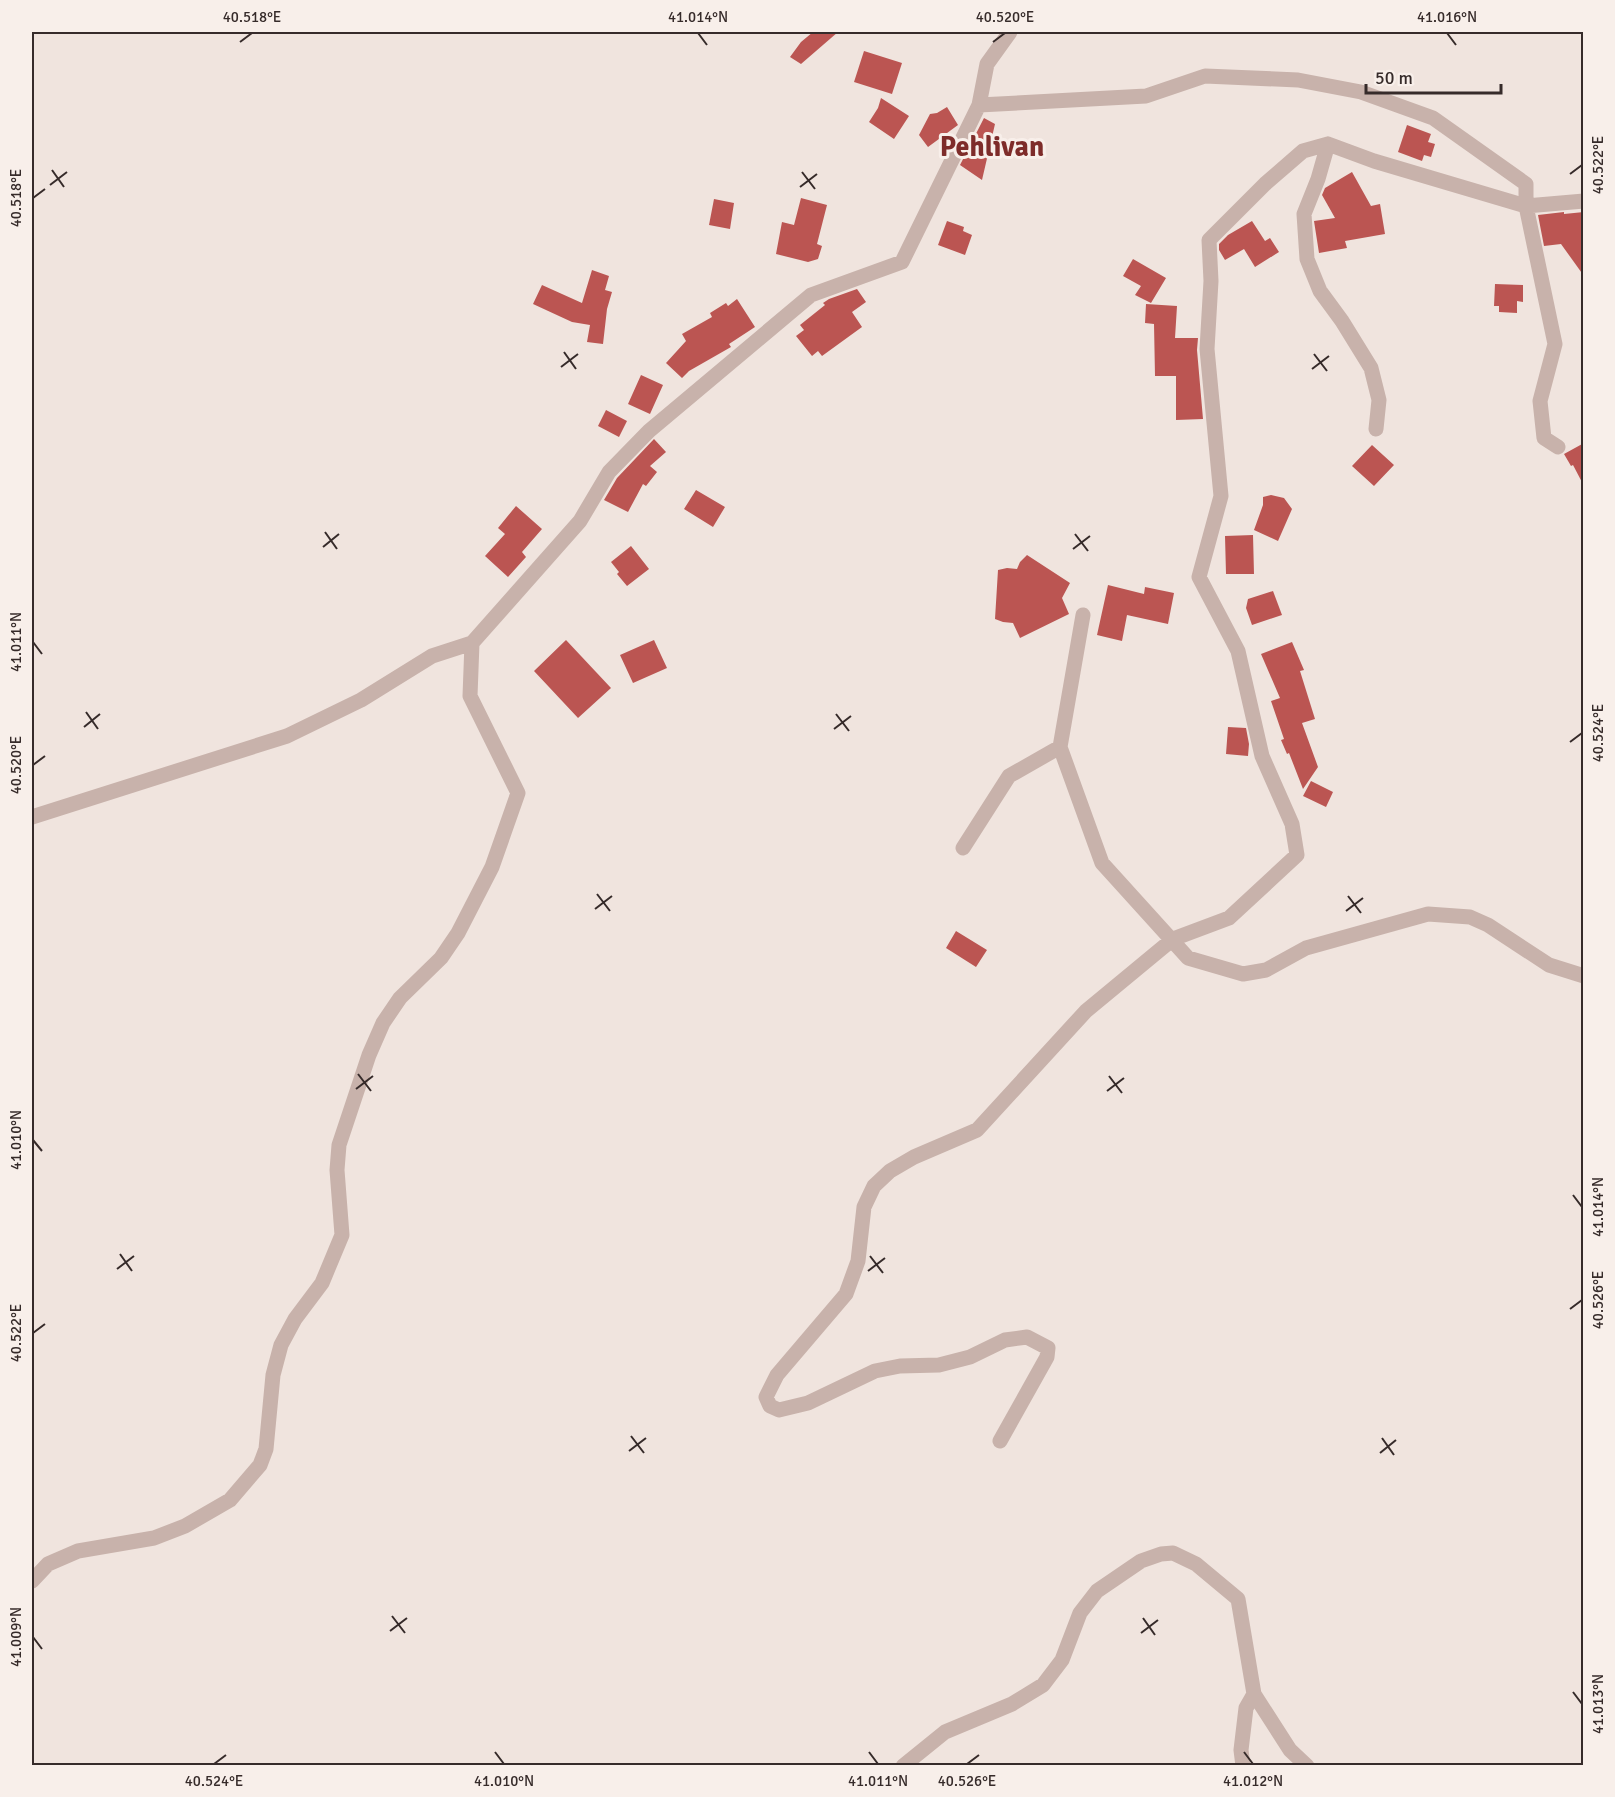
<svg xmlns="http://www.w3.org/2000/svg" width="1615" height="1797" font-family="Signika,sans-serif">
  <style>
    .building { fill: #bb5552 }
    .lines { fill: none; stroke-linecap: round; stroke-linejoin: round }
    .minor { stroke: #c8b2ab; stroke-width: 15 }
    .ticks { fill: none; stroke: #362b2a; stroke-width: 2 }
    .labels { text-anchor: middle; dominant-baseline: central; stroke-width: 6; stroke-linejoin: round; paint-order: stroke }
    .district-label { font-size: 28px; font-weight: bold; fill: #7e2c2a; stroke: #f8efea }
    .neatline { fill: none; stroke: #362b2a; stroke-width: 2 }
    .ticks-label { font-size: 15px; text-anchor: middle; fill: #362b2a }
  </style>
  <rect width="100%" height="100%" fill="#f0e4de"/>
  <path class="building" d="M813,32H838L801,64L790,57L801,42Z
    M864,51L902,63L892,94L854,82Z
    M881,98L909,116L894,139L869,122L878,108Z
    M947,107L958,125L928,147L919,135L930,114L937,113Z
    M984,118L995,124L982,180L960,165Z
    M1407,125L1431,134L1428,142L1435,144L1431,157L1424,155L1422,161L1398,152Z
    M1352,172L1371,206L1380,204L1385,234L1345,241L1347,248L1319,253L1314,221L1335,218L1322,195L1325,188Z
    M801,198L827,205L817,244L822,246L818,259L808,262L776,254L782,222L794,225Z
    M714,199L734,203L730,229L709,225Z
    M1564,212V214L1584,212V276L1561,244L1544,246L1538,215Z
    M947,221L964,227L963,231L972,235L965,255L938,245Z
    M1252,221L1265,241L1270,238L1279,252L1255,267L1244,249L1225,260L1219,250V244L1228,235Z
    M1133,259L1166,278L1151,303L1135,295L1141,286L1123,276Z
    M592,270L609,276L605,290L612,292L607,309L603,344L587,342L590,325L572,322L533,304L542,285L582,303Z
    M1495,284L1523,285V302L1517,301V313L1499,312V306H1494Z
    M857,289L866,302L852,312L862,327L822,356L818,351L812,356L796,336L804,330L800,325L825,305L823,303L829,299Z
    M737,299L755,327L729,344L731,347L689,371L682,378L666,363L686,341L682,334L712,317L710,313L726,303L728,306Z
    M1146,304L1177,306L1175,338H1198L1197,350L1203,419L1176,420V376H1155L1154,324L1145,323Z
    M641,375L663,385L650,414L628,404Z
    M606,410L627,421L619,437L598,426Z
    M654,439L666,452L650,466L657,472L646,486L643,484L628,512L604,500L617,478Z
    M1584,443V486L1573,465L1571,466L1564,454Z
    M1372,445L1394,465L1374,486L1352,466Z
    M696,490L725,507L713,527L684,509Z
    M1271,495L1284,498L1292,509L1278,541L1254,530L1263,505V497Z
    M516,506L542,529L522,552L526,557L508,577L485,556L505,534L498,528Z
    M1253,535L1254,574H1226L1225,536Z
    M631,546L649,569L627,586L617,574L619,572L611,562Z
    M1027,555L1070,583L1062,598L1069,614L1020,638L1013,623L1003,622L995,619L998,570L1007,568L1017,569L1020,562Z
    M1108,585L1144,594L1145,587L1174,593L1168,624L1127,615L1122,641L1097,635Z
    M1273,591L1282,615L1252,625L1246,608L1248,599Z
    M566,640L611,688L578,718L534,671Z
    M654,640L667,668L633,683L620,655Z
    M1292,642L1304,670L1300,671L1315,719L1302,723L1318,767L1303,789L1289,753L1287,754L1281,740L1284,739L1271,701L1280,698L1261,654Z
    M1228,727L1246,728L1249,744L1248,756L1226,754Z
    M1311,781L1333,792L1326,807L1303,796Z
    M956,931L987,950L976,967L946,948Z"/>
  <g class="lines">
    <path class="minor" d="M979,105L1146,96L1205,76L1298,80L1361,92L1433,118L1526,184V206L1555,344L1540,401L1544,438L1558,447
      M1328,144L1318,179L1304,214L1307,259L1320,291L1342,321L1371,368L1379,400L1376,429
      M1083,615L1060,747L1102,863L1188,958L1243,974L1266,970L1306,948L1428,914L1470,917L1488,925L1549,965L1584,976
      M32,817L287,736L361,700L432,656L472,643L580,521L609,472L649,431L811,295L902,262L979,105L987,64L1010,32
      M963,848L1009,776L1060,747
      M1000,1441L1047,1357L1048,1348L1027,1337L1005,1340L970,1357L939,1365L900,1366L875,1371L808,1403L779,1410L770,1406L766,1397L777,1375L846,1294L858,1261L864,1207L874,1186L890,1171L914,1157L977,1130L1086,1011L1173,939L1229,918L1297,855L1292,824L1262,756L1238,651L1199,577L1221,496L1207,349L1211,281L1209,240L1265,184L1303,151L1328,144L1374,161L1526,206L1584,201
      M32,1581L48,1564L78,1551L154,1538L185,1526L230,1500L260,1465L266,1449L273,1375L281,1345L295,1319L322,1283L342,1235L337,1170L339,1145L369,1055L383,1023L400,998L441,958L458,933L492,867L518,793L470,696L472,643
      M903,1766L945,1732L1012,1704L1043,1685L1062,1660L1080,1613L1097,1591L1141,1561L1161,1554L1173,1553L1196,1564L1238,1599L1254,1694L1290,1750L1307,1766
      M1243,1766L1241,1750L1246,1708L1254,1694"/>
  </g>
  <path class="ticks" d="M698,33L707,45M1447,33L1456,45M240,42L252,33M993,42L1005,33M52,170L64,187M802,172L815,189M1570,174L1582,165M50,185L67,172M800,187L817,174M33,198L45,189M564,352L576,369M1314,354L1327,371M561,367L578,354M1312,369L1329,356M325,532L337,549M1075,534L1088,551M323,547L339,534M1073,549L1090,536M33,642L42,654M86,712L98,729M836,714L849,731M84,727L100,714M834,729L851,716M1570,742L1582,733M33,765L45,756M597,894L610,911M1348,896L1361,913M595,909L612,896M1346,911L1363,898M358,1074L371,1091M1109,1076L1122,1093M356,1089L373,1076M1107,1091L1124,1078M33,1140L42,1151M1573,1195L1582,1207M120,1254L132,1271M870,1256L883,1273M117,1269L134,1256M868,1271L885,1258M1570,1309L1582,1300M33,1333L45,1324M631,1436L644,1453M1382,1438L1394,1455M629,1451L646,1438M1380,1453L1396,1440M392,1616L405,1633M1143,1618L1155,1635M390,1631L407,1618M1141,1633L1158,1620M33,1637L42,1649M1573,1692L1582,1704M495,1752L504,1764M869,1752L878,1764M1244,1752L1253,1764M214,1764L226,1755M967,1764L979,1755"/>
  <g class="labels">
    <g class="district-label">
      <text x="992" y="147">Pehlivan</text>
    </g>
  </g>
  <rect width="1615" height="1797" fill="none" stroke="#f8efea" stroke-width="66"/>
  <path d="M1366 84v9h135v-9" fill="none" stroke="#362b2a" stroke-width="3"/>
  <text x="1375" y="84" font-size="18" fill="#362b2a" stroke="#f8efea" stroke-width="4.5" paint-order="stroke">50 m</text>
  <rect x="33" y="33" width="1549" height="1731" class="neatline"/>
  <g class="ticks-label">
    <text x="252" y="22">40.518°E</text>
    <text x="698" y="22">41.014°N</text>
    <text x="1005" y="22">40.520°E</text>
    <text x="1447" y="22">41.016°N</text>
    <text transform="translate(1598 165) rotate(-90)" y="5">40.522°E</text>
    <text transform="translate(16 198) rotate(-90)" y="5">40.518°E</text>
    <text transform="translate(16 642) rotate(-90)" y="5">41.011°N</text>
    <text transform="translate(1598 733) rotate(-90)" y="5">40.524°E</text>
    <text transform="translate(16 765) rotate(-90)" y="5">40.520°E</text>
    <text transform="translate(16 1140) rotate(-90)" y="5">41.010°N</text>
    <text transform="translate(1598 1207) rotate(-90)" y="5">41.014°N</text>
    <text transform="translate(1598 1300) rotate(-90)" y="5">40.526°E</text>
    <text transform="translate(16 1333) rotate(-90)" y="5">40.522°E</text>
    <text transform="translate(16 1637) rotate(-90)" y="5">41.009°N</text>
    <text transform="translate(1598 1704) rotate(-90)" y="5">41.013°N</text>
    <text x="214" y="1786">40.524°E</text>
    <text x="504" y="1786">41.010°N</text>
    <text x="878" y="1786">41.011°N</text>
    <text x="967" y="1786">40.526°E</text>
    <text x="1253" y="1786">41.012°N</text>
  </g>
</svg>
